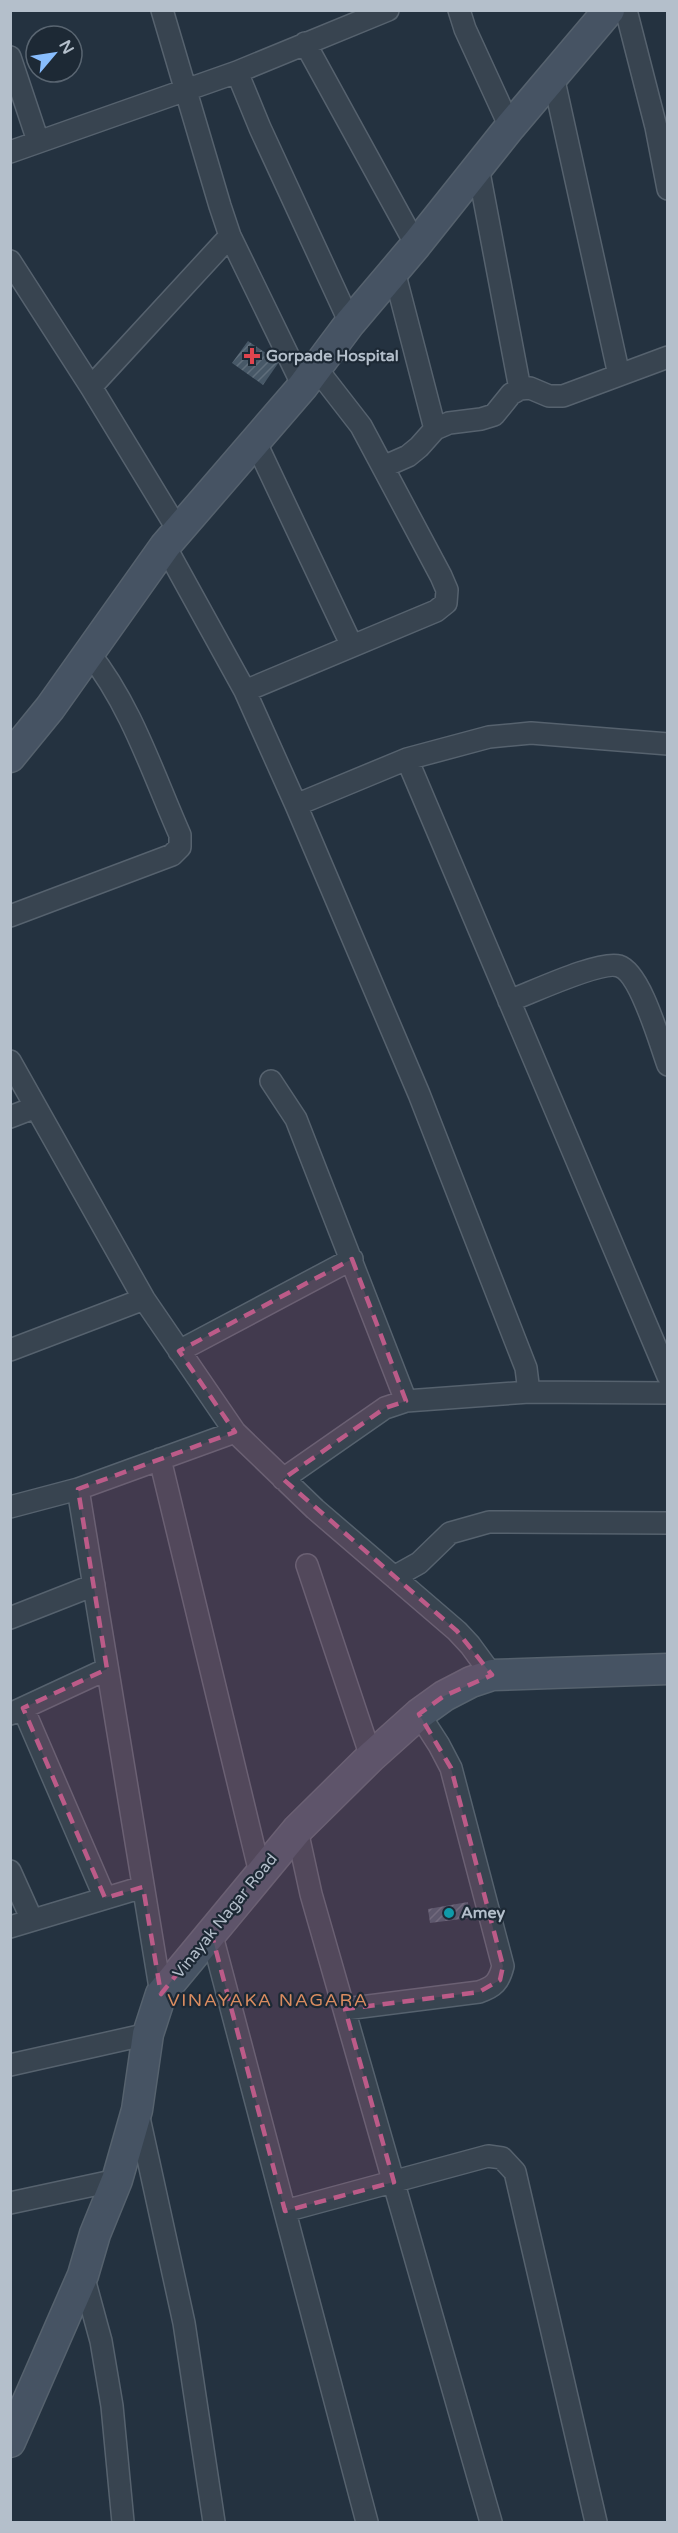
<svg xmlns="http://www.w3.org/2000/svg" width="678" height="2533" font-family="'Varela Round',sans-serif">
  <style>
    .building { fill: url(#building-hatch) }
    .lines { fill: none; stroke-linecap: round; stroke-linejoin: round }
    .street-casing { stroke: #56626e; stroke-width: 24 }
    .secondary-casing { stroke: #56626e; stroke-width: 33 }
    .street { stroke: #384450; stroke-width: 21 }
    .secondary { stroke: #465363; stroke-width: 30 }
    .marked { fill: #bc5b88; fill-opacity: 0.2; stroke: #bc5b88; stroke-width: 4.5; stroke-dasharray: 12 8; stroke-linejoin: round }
    .health-dot { fill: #e0444e; stroke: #1d2935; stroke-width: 2 }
    .culture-dot { fill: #0f9aa8; stroke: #1d2935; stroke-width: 2 }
    .labels { text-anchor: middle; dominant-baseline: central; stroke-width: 4.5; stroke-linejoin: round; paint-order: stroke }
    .poi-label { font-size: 16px; font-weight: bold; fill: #b4bfcb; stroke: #1d2935; text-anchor: start }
    .street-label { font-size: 16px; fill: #b4bfcb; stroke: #1d2935 }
    .neighbourhood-label { font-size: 18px; letter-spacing: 1.5px; fill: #da8c60; stroke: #1d2935 }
  </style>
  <defs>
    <pattern id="building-hatch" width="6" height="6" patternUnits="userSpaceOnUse" patternTransform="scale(1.5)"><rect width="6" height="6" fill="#475867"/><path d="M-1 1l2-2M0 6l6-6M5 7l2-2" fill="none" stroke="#5f6e7b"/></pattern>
  </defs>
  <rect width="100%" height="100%" fill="#243240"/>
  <path class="building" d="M248,341L279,362L263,385L232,363Z
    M468,1902L469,1918L430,1923L428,1909Z"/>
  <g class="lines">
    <defs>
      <path id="street" d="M162,10L220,206L230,236L303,386
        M459,10L465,29L510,127
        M626,10L656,127L668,189
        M305,43L416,245
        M10,57L38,141
        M237,72L260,128L350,323
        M553,76L619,375
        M10,152L237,72L388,10
        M478,167L520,389
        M10,261L91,387L178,530
        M394,271L435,429
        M91,387L230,236
        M256,443L352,646
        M383,467L408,456L419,447L435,429L449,423L481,419L494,415L511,394L520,389L530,388L549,396H563L668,357
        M165,546L245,691L296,805L419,1094L526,1368L529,1392
        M245,691L436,611L446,603L447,590L441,576L361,426L316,368
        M407,759L668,1376
        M296,805L407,759L489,737L531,733L668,744
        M10,916L172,855L180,847V835C153,774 131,705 89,653
        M509,1001C531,993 600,960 619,966C641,973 660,1044 668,1065
        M10,1061L144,1299L235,1432L315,1509L457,1631L470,1645L492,1675
        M271,1081L296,1119L406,1401
        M10,1117L36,1107
        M10,1350L144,1299
        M179,1351L352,1259
        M160,1459L260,1873
        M283,1479L385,1408L406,1401L529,1392L668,1393
        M78,1489L161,1994
        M10,1507L78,1489L235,1432
        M307,1565L371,1757
        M394,1577L419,1563L450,1533L489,1522L668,1523
        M10,1618L94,1585
        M23,1708L107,1669
        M10,1714L23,1708L105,1898
        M297,1830L311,1894L491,2522
        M10,1871L32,1920
        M10,1927L143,1887
        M211,1932L367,2522
        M345,2009L479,1992C494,1987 499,1982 503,1966L451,1768L439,1745L419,1714
        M10,2065L148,2034
        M138,2113L184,2323L214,2522
        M10,2203L117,2180
        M285,2211L488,2156L502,2158L515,2172L596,2522
        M83,2275L101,2341L112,2406L123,2522"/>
      <path id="secondary" d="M10,757L50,708L165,546L303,386L350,323L416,245L510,127L609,10
        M10,2442L83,2275L95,2234L117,2180L137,2110L148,2034L161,1994L297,1830L371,1757L419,1714L444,1696L471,1682L492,1675L668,1669"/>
    </defs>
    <use href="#street" class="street-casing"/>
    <use href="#secondary" class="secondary-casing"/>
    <use href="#street" class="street"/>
    <use href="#secondary" class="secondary"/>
  </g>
  <path class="marked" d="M352,1259L406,1401L385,1408L283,1479L457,1631L492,1675L444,1696L419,1714L451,1768L503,1966L500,1980L479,1992L345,2009L394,2182L285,2211L211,1932L161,1994L143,1887L105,1898L23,1708L107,1669L78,1489L235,1432L179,1351Z"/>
  <path class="health-dot" d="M249 347h6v6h6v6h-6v6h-6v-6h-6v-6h6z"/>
  <circle class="culture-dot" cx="449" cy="1913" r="6"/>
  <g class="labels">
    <g class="poi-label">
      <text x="266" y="356">Gorpade Hospital</text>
      <text x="461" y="1913">Amey</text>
    </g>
    <g class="street-label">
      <text transform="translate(225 1916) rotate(-51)">Vinayak Nagar Road</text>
    </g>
    <g class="neighbourhood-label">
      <text x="268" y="2000">VINAYAKA NAGARA</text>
    </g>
  </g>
  <rect width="678" height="2533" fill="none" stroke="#b4bfcb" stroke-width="24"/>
  <g transform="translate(54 54) rotate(61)"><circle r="28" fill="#1d2935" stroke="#596571" stroke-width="1.5"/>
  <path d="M0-4.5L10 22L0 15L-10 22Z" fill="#88bdfd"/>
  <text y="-9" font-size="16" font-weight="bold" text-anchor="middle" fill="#b4bfcb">N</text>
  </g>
</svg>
